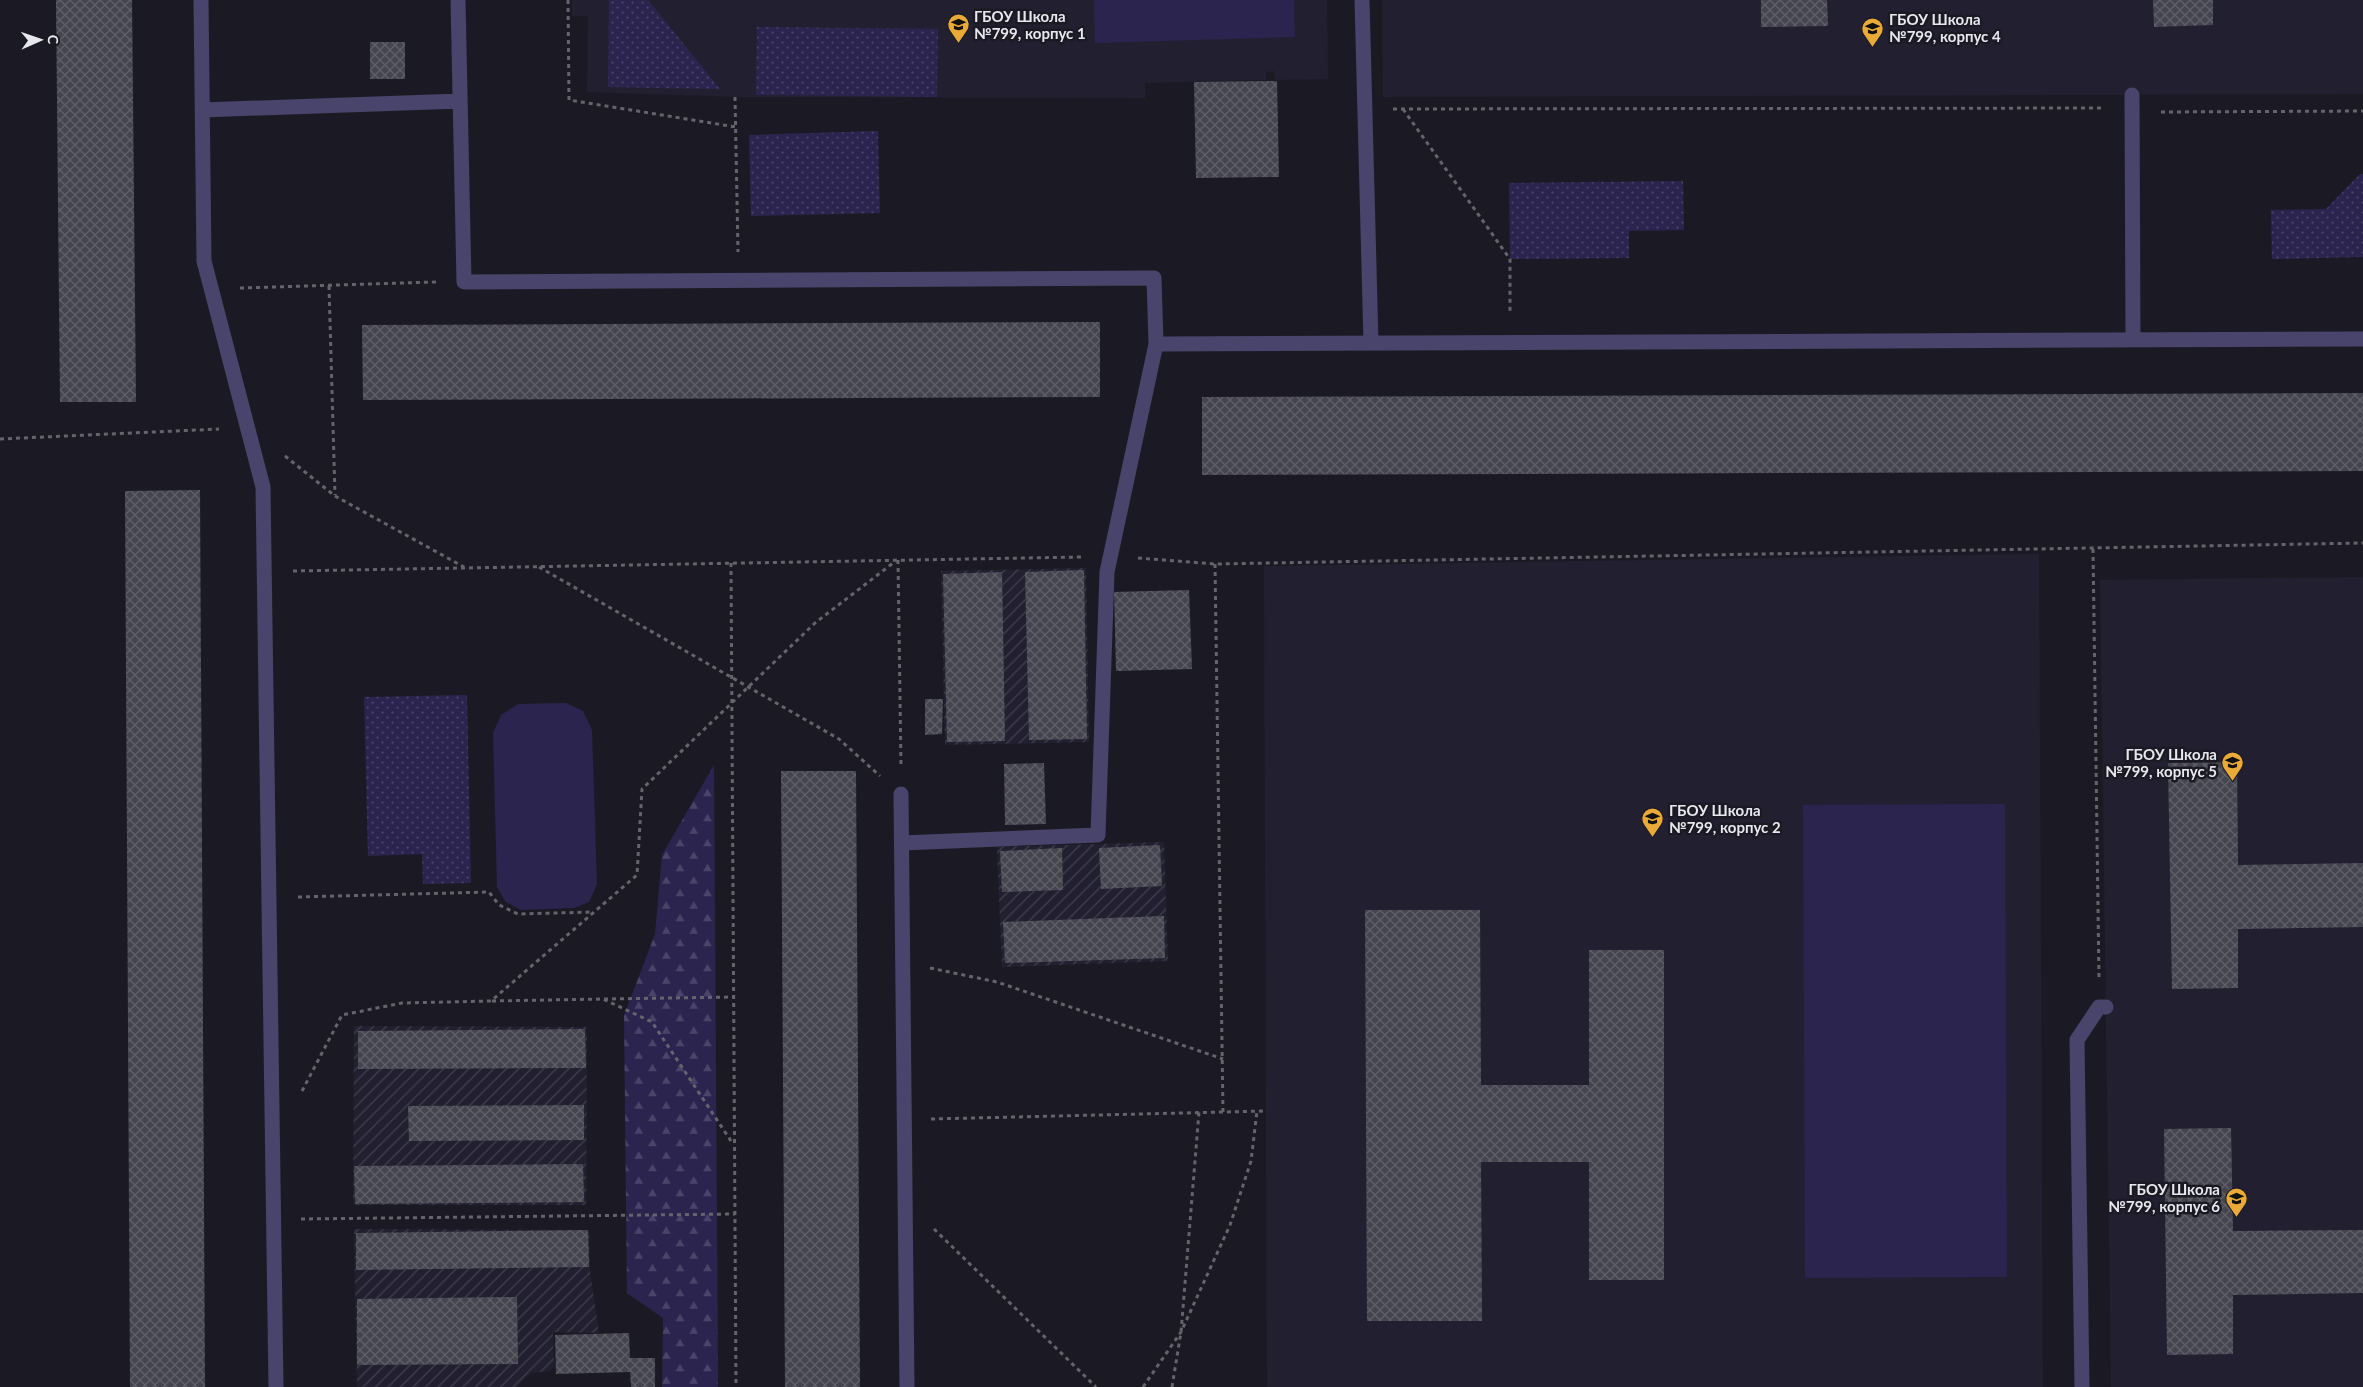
<svg xmlns="http://www.w3.org/2000/svg" width="2363" height="1387" font-family="Lato,sans-serif">
  <style>
    .built { fill: #222030 }
    .industrial { fill: url(#industrial-furrows) }
    .green { fill: #2b244f }
    .forest { fill: url(#forest-firs) }
    .park { fill: url(#park-dots) }
    .building { fill: url(#building-cross-hatch) }
    .lines { fill: none; stroke-linecap: round; stroke-linejoin: round }
    .path { stroke: #64646d; stroke-width: 3; stroke-dasharray: 4 4; stroke-linecap: butt }
    .lane { stroke: #48446b; stroke-width: 15 }
    .labels { text-anchor: middle; dominant-baseline: central; stroke-width: 5; stroke-linejoin: round; paint-order: stroke }
    .poi-label { font-size: 15px; font-weight: bold; fill: #e7e7ee; stroke: #1b1a24; text-anchor: start }
  </style>
  <defs>
    <pattern id="industrial-furrows" width="10" height="10" patternUnits="userSpaceOnUse" patternTransform="scale(1.25)"><rect width="10" height="10" fill="#222030"/><path d="M-1 1l2-2M0 10L10 0M9 11l2-2" fill="none" stroke="#42404e"/></pattern>
    <pattern id="forest-firs" width="22" height="20" patternUnits="userSpaceOnUse" patternTransform="scale(1.25)"><rect width="22" height="20" fill="#2b244f"/><path d="M5 1l3.5 6h-7zM16 11l3.5 6h-7z" fill="#4a4469"/></pattern>
    <pattern id="park-dots" width="8" height="8" patternUnits="userSpaceOnUse" patternTransform="scale(1.25)"><rect width="8" height="8" fill="#2b244f"/><path d="M2 2h.1M6 6h.1" fill="none" stroke="#4a4469" stroke-width="1.8" stroke-linecap="round"/></pattern>
    <pattern id="building-cross-hatch" width="8" height="8" patternUnits="userSpaceOnUse" patternTransform="scale(1.25)"><rect width="8" height="8" fill="#454550"/><path d="M0 0l8 8M0 8l8-8" fill="none" stroke="#60606a"/></pattern>
  </defs>
  <rect width="100%" height="100%" fill="#1b1a24"/>
  <path class="built" d="M572,0H1327L1328,79L1275,80L1274,71L1266,72V80L1145,83V98L735,97L587,92L588,16H572Z
    M1382,0H2363V94L1383,97Z
    M2039,554L2043,1387H1267L1264,566Z
    M2363,577V1387H2111L2100,580Z"/>
  <path class="industrial" d="M1086,568L1089,742L945,745L941,571Z
    M1164,842L1168,961L1002,967L997,847Z
    M354,1026L587,1027L586,1205H353Z
    M354,1229L589,1230L590,1272L599,1333L553,1332L554,1367L550,1371L531,1373L516,1387H357Z"/>
  <path class="green" d="M1094,0H1294L1295,37L1095,43Z
    M566,703L583,711L592,730L597,884L589,902L574,908L521,910L506,902L497,887L493,733L501,715L518,704Z
    M2005,804L2007,1277L1805,1278L1803,805Z"/>
  <path class="forest" d="M714,765L718,1387H662L663,1318L627,1293L624,1016L655,934L662,855Z"/>
  <path class="park" d="M609,0H648L720,89L608,87Z
    M757,27L938,29L937,97L756,95Z
    M878,131L880,213L751,216L749,135Z
    M2360,174H2363V257L2272,259L2271,210L2326,209Z
    M1683,181L1684,230L1629,231V258L1510,259L1509,183Z
    M467,695L471,883L423,884L422,854L368,856L364,697Z"/>
  <path class="building" d="M56,0H132L136,402H60Z
    M1761,0H1827L1828,26L1761,27Z
    M2153,0H2213V25L2154,27Z
    M370,42H405V79H370Z
    M1277,81L1279,177L1196,178L1194,82Z
    M1100,322V397L363,400L362,325Z
    M2363,393V471L1202,475V397Z
    M200,490L205,1387H130L125,491Z
    M1084,570L1087,739L1029,740L1025,572Z
    M1002,572L1005,741L947,742L943,574Z
    M1189,590L1192,669L1116,671L1114,592Z
    M925,699H943L942,734L925,735Z
    M2237,762L2238,865L2363,863V927L2238,929V988L2172,989L2168,763Z
    M1044,763L1046,824L1005,825L1004,764Z
    M781,771H856L860,1387H785Z
    M1160,845L1162,886L1101,889L1099,848Z
    M1062,848L1063,890L1002,892L1000,851Z
    M1365,910H1480L1481,1085H1589V950H1664V1280H1589V1162H1481L1482,1321H1367Z
    M1164,916L1165,958L1005,963L1003,922Z
    M585,1029L586,1068L358,1069V1031Z
    M584,1105V1140L409,1141L408,1106Z
    M2231,1128L2233,1231L2363,1230V1293L2233,1295V1354L2167,1355L2164,1129Z
    M583,1164L584,1202L355,1204L354,1166Z
    M588,1230L589,1267L356,1270V1233Z
    M517,1297L518,1364L357,1365V1299Z
    M629,1333L630,1358H655V1387H631L630,1372L556,1374L555,1335Z"/>
  <g class="lines">
    <path class="path" d="M568,0L569,100L736,127
      M735,97L738,252
      M1393,109L2104,108
      M1403,109L1510,259V313
      M2161,112L2363,111
      M329,286L335,495
      M240,288L436,282
      M0,439L219,429
      M285,456L335,496L464,567
      M2093,549L2099,979
      M1138,558L1215,564L2363,543
      M898,560L901,766
      M731,563L736,1387
      M1215,564L1223,1112
      M539,567L839,739L880,776
      M293,571L1082,557
      M298,897L489,892L499,905L518,914L593,912
      M930,968L997,982L1223,1059
      M604,999L734,997
      M492,1001L603,999L652,1022L733,1144
      M302,1091L342,1015L402,1003L491,1001L637,875L642,789L815,623L897,560
      M931,1119L1266,1111
      M301,1219L735,1214
      M934,1229L1096,1387
      M1143,1387L1181,1332L1230,1225L1251,1161L1257,1111
      M1172,1387L1181,1332L1199,1112"/>
    <path class="lane" d="M201,0L204,261L263,487L276,1387
      M458,0L464,282L1154,278L1156,344L2363,339
      M1362,0L1371,343
      M2132,95L2133,340
      M202,110L460,101
      M901,794L907,1387
      M902,843L1098,835L1107,572L1156,344
      M2082,1387L2077,1040L2099,1007H2106"/>
  </g>
  <defs>
    <symbol id="school-pin" viewBox="-11 -11 22 30"><path d="M0 17L-7.5 6A9.5 9.5 0 1 1 7.5 6Z" fill="#e9aa38" stroke="#1b1a24"/><path d="M0-5L7-2L0 1L-7-2ZM-4 1L0 2.5L4 1V4Q0 6-4 4Z" fill="#111"/></symbol>
  </defs>
  <g fill-rule="evenodd">
    <use href="#school-pin" x="946" y="12" width="25" height="34"/>
    <use href="#school-pin" x="1860" y="16" width="25" height="34"/>
    <use href="#school-pin" x="2220" y="750" width="25" height="34"/>
    <use href="#school-pin" x="1640" y="806" width="25" height="34"/>
    <use href="#school-pin" x="2224" y="1186" width="25" height="34"/>
  </g>
  <g class="labels">
    <g class="poi-label">
      <text x="974" y="16">ГБОУ Школа<tspan x="974" dy="17">№799, корпус 1</tspan></text>
      <text x="1889" y="19">ГБОУ Школа<tspan x="1889" dy="17">№799, корпус 4</tspan></text>
      <text x="2217" y="754" text-anchor="end">ГБОУ Школа<tspan x="2217" dy="17">№799, корпус 5</tspan></text>
      <text x="1669" y="810">ГБОУ Школа<tspan x="1669" dy="17">№799, корпус 2</tspan></text>
      <text x="2220" y="1189" text-anchor="end">ГБОУ Школа<tspan x="2220" dy="17">№799, корпус 6</tspan></text>
    </g>
  </g>
  <g transform="translate(40 40) rotate(88)" stroke="#1b1a24" stroke-width="4" paint-order="stroke">
  <path d="M0-4L9 19L0 12L-9 19Z" fill="#e7e7ee"/>
  <text y="-8" font-size="14" font-weight="bold" text-anchor="middle" fill="#e7e7ee">С</text>
  </g>
</svg>
